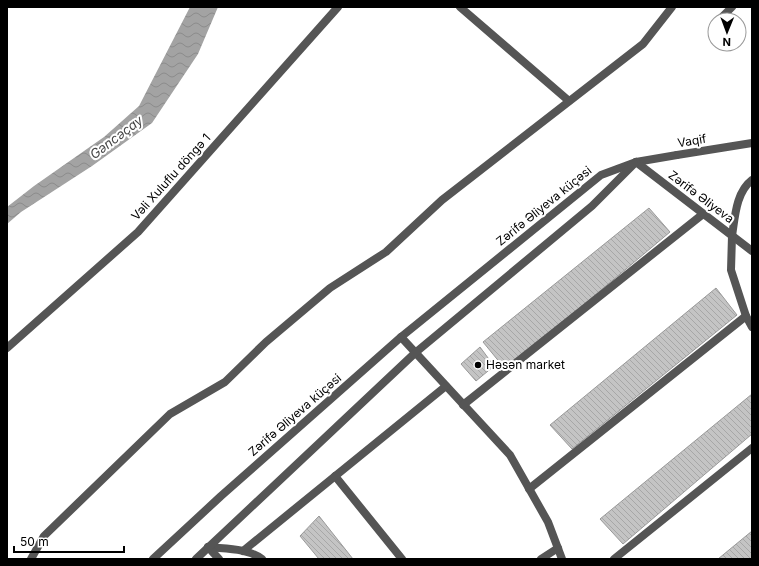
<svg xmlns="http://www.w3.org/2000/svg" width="759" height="566" font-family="Inter,sans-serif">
<defs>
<pattern id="water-waves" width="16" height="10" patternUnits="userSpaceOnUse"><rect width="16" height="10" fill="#a3a3a3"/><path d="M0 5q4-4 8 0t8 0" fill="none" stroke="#8b8b8b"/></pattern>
<pattern id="building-back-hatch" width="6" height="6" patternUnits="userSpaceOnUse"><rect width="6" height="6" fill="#c4c4c4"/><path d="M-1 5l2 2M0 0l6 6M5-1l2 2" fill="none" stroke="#a7a7a7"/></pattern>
</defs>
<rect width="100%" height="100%" fill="#fff"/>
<!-- water -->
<path fill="url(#water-waves)" d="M 190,7 L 218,7 L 198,54 L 152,123 L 92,166 L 21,212 L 7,224 L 7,207 L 34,186 L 104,137 L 139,106 Z"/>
<!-- building -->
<g fill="url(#building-back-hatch)" stroke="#999">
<path d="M 649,208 L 670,232 L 506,370 L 483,342 Z"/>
<path d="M 716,288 L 737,315 L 572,449 L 550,425 Z"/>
<path d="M 480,347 L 494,366 L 476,381 L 461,364 Z"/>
<path d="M 752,394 L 752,434 L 623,544 L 600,519 Z"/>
<path d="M 319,516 L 353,559 L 319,559 L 300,536 Z"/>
<path d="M 752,531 L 752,559 L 718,559 Z"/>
</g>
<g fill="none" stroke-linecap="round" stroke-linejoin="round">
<!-- minor -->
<g stroke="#555" stroke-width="8">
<path d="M 460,7 L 569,101"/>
<path d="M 719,20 L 732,7"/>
<path d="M 636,162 L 677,155"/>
<path d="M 732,236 L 731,270 L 746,316 L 752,327"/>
<path d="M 401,337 L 510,455 L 548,522 L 562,559"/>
<path d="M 7,348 L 138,232 L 338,7"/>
<path d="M 463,405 L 703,214"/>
<path d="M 335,476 L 402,559"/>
<path d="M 529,489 L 746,316"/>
<path d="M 208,547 C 226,549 247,548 262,559"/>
<path d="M 208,547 L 219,559"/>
<path d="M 243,551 L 446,386"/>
<path d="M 31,559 L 44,536 L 170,414 L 225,382 L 266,342 L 330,288 L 386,252 L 442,200 L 643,44 L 672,7"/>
<path d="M 541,559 L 558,548"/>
<path d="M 614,559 L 752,448"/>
</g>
<!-- tertiary -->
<g stroke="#555" stroke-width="8">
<path d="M 677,155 L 752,143"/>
<path d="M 636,162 L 752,251"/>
<path d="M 732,236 C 735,217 736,192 752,180"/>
<path d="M 153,559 L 221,496 L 401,337 L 601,175 L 636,162"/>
<path d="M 196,559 L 415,353 L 592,206 L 634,164"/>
</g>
</g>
<!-- markers -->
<circle fill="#000" stroke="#fff" stroke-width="1.5" cx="478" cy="365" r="4"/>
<g text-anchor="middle" stroke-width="4" stroke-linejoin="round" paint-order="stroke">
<!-- street labels -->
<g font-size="12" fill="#000" stroke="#fff">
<text transform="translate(692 141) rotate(-9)" y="4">Vaqif</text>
<text transform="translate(171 177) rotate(-48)" y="4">Vəli Xuluflu döngə 1</text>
<text transform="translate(701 197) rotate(37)" y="4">Zərifə Əliyeva</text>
<text transform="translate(544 206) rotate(-39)" y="4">Zərifə Əliyeva küçəsi</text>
<text transform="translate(295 415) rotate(-41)" y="4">Zərifə Əliyeva küçəsi</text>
</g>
<!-- poi labels -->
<g font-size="12" fill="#000" stroke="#fff" text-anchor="start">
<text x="486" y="369">Həsən market</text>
</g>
<!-- water labels -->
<g font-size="13" font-style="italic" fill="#444" stroke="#fff">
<text transform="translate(116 137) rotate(-37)" y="5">Gəncəçay</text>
</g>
</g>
<!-- border -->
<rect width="759" height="566" fill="none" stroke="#000000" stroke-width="16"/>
<!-- north arrow -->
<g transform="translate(727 32) rotate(181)"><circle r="19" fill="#ffffff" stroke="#999999"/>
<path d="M0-3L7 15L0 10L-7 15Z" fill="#000000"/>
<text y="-6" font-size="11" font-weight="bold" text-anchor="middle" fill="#000000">N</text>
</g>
<!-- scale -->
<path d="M14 546v6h110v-6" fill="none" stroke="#000000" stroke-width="2"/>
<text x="20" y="546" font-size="12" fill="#000000" stroke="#ffffff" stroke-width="3" paint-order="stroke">50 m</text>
</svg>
